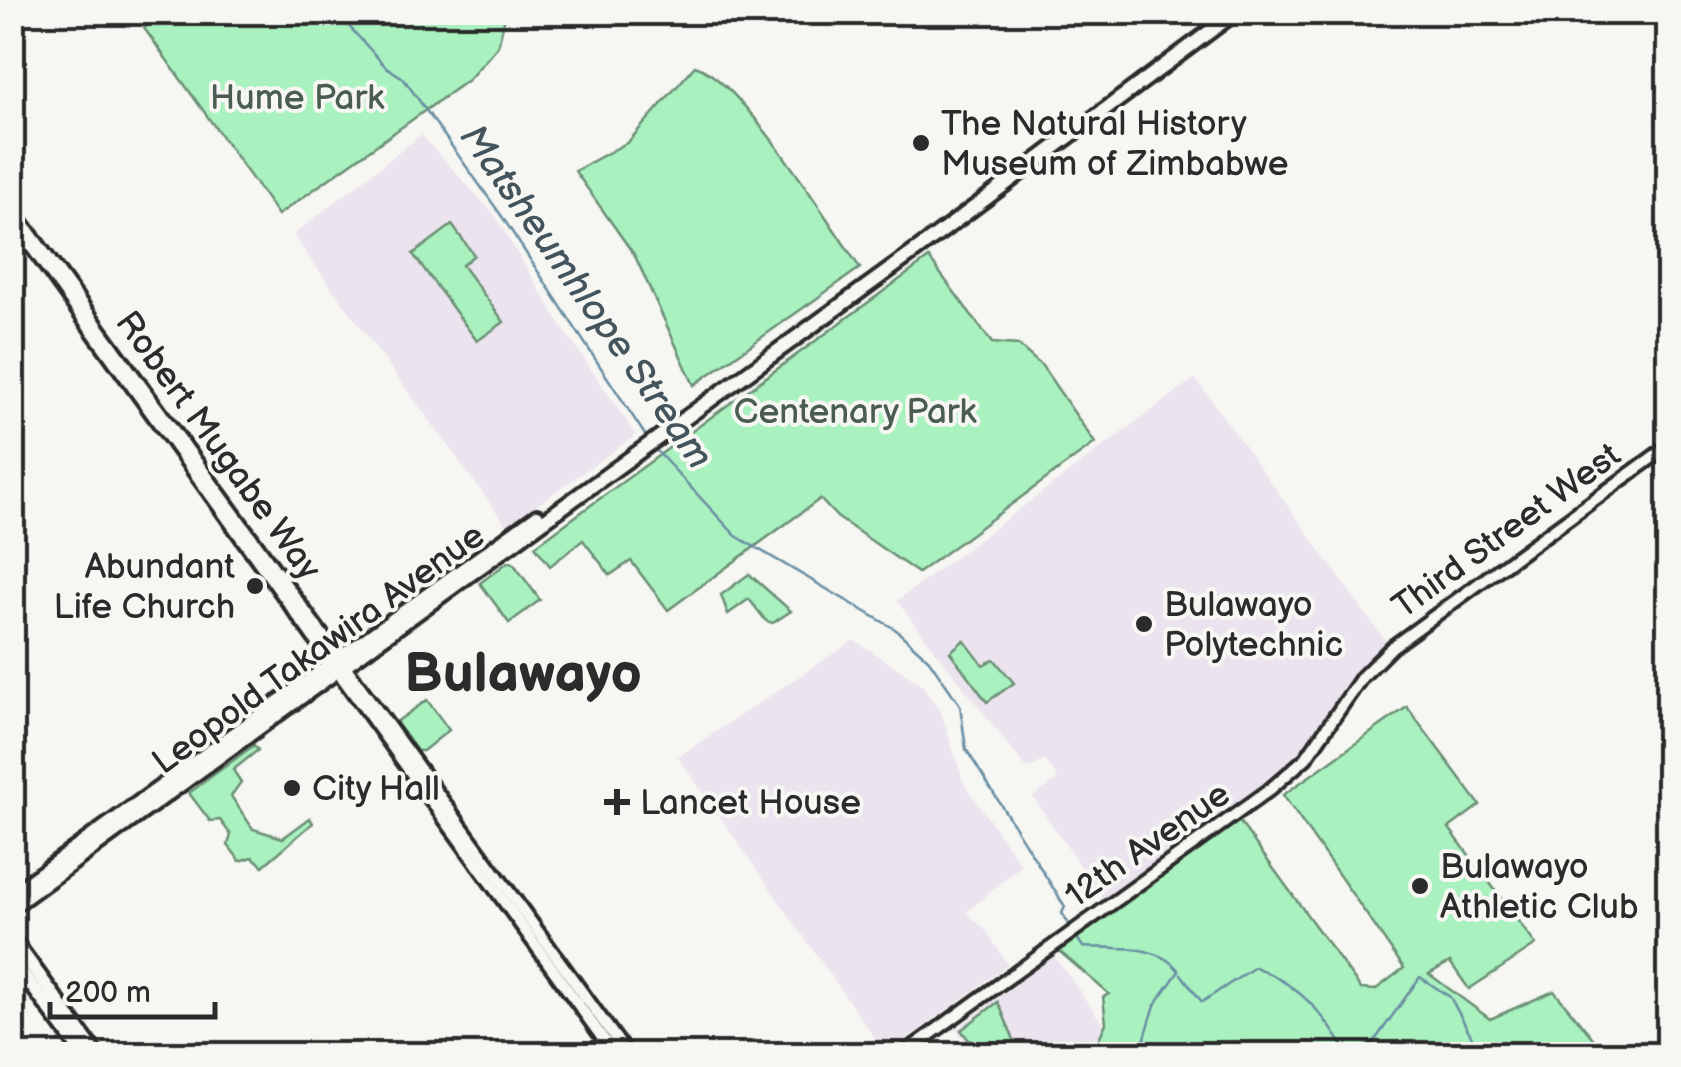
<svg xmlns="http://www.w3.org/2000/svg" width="1681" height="1067" font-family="'Balsamiq Sans',sans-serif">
<rect width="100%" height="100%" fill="#f6f6f2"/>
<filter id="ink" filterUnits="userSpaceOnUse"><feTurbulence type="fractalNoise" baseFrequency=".01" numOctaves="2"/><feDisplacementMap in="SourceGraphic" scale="20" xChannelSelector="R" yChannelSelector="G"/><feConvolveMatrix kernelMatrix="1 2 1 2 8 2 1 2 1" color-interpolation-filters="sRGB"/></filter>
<g filter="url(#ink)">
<!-- built -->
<g fill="#ebe3ee">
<path d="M 421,135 L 493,213 L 562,327 L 636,435 L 507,526 L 293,235 Z"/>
<path d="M 1195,378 L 1389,646 L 1306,755 L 1105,902 L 1033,797 L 1058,779 L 1045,760 L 1027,769 L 897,601 Z"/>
<path d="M 854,640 L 921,684 L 941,712 L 964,784 L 1021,865 L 967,912 L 987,932 L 1008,965 L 886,1054 L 678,757 Z"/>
<path d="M 1054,956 L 1106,1028 L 1090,1053 L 975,1054 L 956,1029 Z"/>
</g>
<!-- green -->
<g fill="#a9f2bf" stroke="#6a8e75" stroke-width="2.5">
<path d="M 165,12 L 506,12 L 506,13 L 498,46 L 468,80 L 278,215 L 144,28 Z"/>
<path d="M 695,66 C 742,80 828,222 860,268 L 694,385 L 635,256 L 575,171 L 628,142 Z"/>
<path d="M 452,225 L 474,255 L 462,265 L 504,322 L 477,341 L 413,254 Z"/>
<path d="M 929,258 L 992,343 L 1018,345 L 1042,366 L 1095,443 L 918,573 L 837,517 L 820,499 L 668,610 L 631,561 L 610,575 L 583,540 L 550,566 L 535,546 Z"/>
<path d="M 508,562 L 513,563 L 540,600 L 509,623 L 480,583 Z"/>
<path d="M 749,574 L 791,611 L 773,623 L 766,621 L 749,599 L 728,614 L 721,595 Z"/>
<path d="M 964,640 L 983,665 L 994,659 L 1014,683 L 987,702 L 950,652 Z"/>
<path d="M 427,700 L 449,730 L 423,751 L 417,751 L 396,722 Z"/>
<path d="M 1407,707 L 1480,805 L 1449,828 L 1536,945 L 1469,989 L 1450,962 L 1429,974 L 1490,1019 L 1554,991 L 1606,1054 L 1202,1054 L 1196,1051 L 1195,1054 L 1092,1054 L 1106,1023 L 1103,997 L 1109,994 L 1059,951 L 1239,821 L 1361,989 L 1375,990 L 1404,968 L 1283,795 Z"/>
<path d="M 254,745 L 258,750 L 233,770 L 241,782 L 231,796 L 253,829 L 283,838 L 310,818 L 313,823 L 263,866 L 253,857 L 240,861 L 228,845 L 231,835 L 220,820 L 210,821 L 189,793 Z"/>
<path d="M 998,1002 L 1020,1054 L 980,1054 L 961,1030 Z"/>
</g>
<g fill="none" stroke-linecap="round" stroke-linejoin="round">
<!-- stream -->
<g stroke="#688da2" stroke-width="2.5">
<path d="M 336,12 L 385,66 L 403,78 L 501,215 L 647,438"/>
<path d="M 655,449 L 736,536 L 895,629 L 929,660 L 960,705 L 966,749 L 1065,907 L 1062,913 L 1070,926"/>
<path d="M 1074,933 L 1083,947 C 1115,949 1158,943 1179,971 L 1155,1005 L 1140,1054"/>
<path d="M 1181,974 L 1202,1002 L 1255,967 C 1300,986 1322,1011 1347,1053 L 1373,1043 L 1420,977 L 1450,997 L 1478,1048 L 1492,1054"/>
</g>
<defs>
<g id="major">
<path d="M 12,208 L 627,1054"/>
<path d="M 12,220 L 614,1054"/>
<path d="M 903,1054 L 1268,791 L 1306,758 L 1362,677 L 1392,647 L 1668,446"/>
</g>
<g id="highway">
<path d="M 12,894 L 537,516"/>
<path d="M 12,907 L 921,247 L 1236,12"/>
<path d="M 12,938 L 96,1054"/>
<path d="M 12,959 L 83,1054"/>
</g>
</defs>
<!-- major casing -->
<use href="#major" stroke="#2b2b2b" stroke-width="18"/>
<!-- highway casing -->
<use href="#highway" stroke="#2b2b2b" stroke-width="20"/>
<!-- major -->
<use href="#major" stroke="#f6f6f2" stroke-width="10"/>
<!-- highway -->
<use href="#highway" stroke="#f6f6f2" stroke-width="12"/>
</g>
</g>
<!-- markers -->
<g fill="#2b2b2b" stroke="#f6f6f2" stroke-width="4">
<circle cx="921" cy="143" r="10"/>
<circle cx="255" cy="586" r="10"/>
<circle cx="1144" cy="624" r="10"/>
<circle cx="292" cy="788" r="10"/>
<path d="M612 787h10v10h10v10h-10v10h-10v-10h-10v-10h10z"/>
<circle cx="1420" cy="886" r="10"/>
</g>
<g text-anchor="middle" stroke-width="8" stroke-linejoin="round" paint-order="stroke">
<!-- park labels -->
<g font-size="35" fill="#4a5d50" stroke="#f6f6f2">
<text x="297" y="109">Hume Park</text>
<text x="855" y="423">Centenary Park</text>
</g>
<!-- poi labels -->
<g font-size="35" fill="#2b2b2b" stroke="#f6f6f2" text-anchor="start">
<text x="941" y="135">The Natural History<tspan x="941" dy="40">Museum of Zimbabwe</tspan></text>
<text x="235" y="578" text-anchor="end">Abundant<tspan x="235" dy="40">Life Church</tspan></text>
<text x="1164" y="616">Bulawayo<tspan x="1164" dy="40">Polytechnic</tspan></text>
<text x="312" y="800">City Hall</text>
<text x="640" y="814">Lancet House</text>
<text x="1440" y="878">Bulawayo<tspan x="1440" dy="40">Athletic Club</tspan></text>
</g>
<!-- street labels -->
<g font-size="35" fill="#2b2b2b" stroke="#f6f6f2">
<text transform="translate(219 445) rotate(54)" y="12">Robert Mugabe Way</text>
<text transform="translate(1506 530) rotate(-36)" y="12">Third Street West</text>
<text transform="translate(318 648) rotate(-36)" y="12">Leopold Takawira Avenue</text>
<text transform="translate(1147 844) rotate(-35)" y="12">12th Avenue</text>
</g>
<!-- water labels -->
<g font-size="38" font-style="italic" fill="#44545c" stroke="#f6f6f2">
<text transform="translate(587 296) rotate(55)" y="13">Matsheumhlope Stream</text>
</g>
<!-- town labels -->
<g font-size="55" font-weight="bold" fill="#2b2b2b" stroke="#f6f6f2">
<text x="523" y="691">Bulawayo</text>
</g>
</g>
<!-- margin -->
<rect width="1681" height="1067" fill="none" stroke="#f6f6f2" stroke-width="50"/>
<rect x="25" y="25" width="1631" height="1017" fill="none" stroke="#2b2b2b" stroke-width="4" filter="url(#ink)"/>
<!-- scale -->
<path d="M50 1002v15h165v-15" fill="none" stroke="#2b2b2b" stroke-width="5"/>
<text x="65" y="1002" font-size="30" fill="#2b2b2b" stroke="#f6f6f2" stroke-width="8" paint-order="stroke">200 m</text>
</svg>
